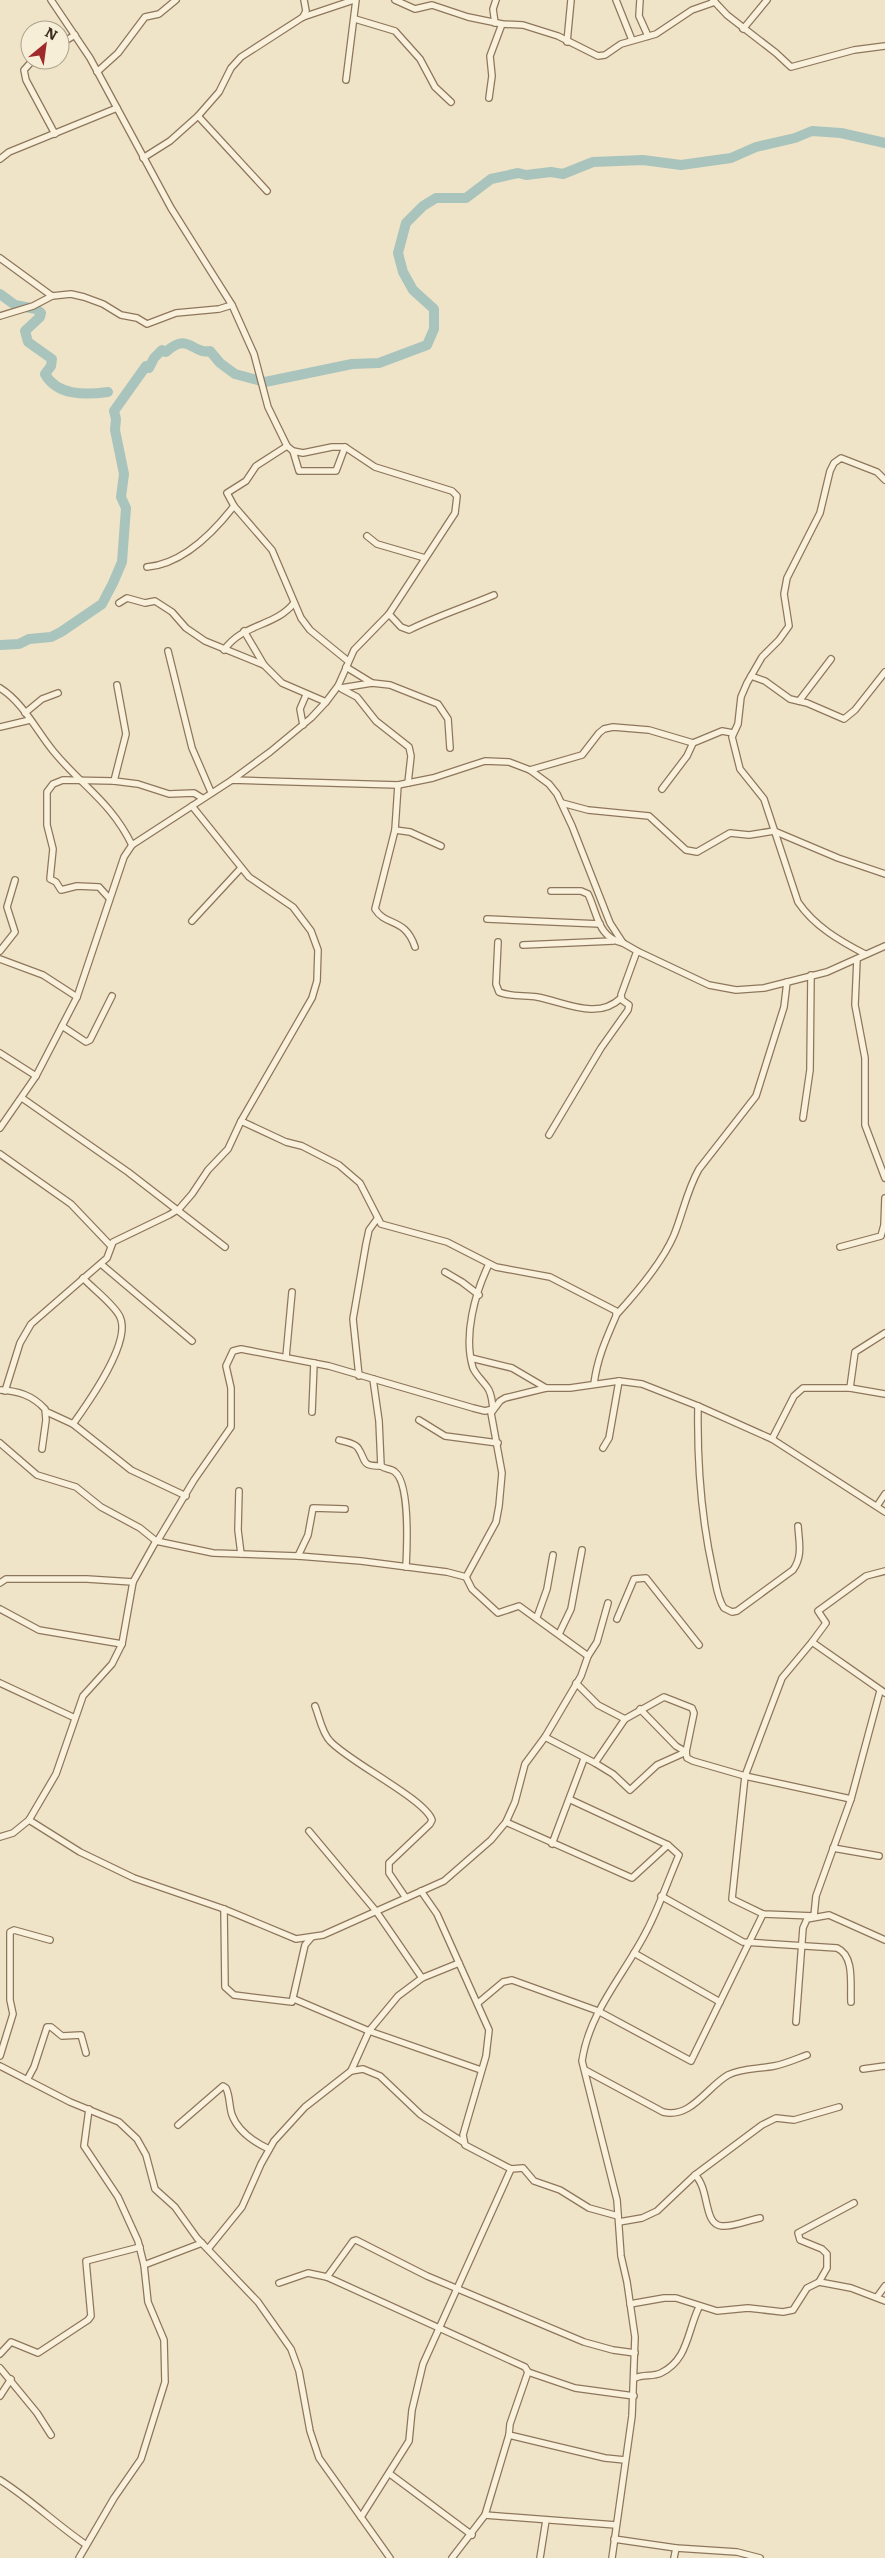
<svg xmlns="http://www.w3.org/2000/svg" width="885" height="2558" font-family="Literata,serif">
<rect width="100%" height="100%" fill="#f0e4c8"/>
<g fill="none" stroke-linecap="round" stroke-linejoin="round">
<!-- river -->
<g stroke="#a9c4bc" stroke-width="10">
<path d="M 0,294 L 15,305 L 36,309 L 41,313 L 40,317 L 25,331 L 28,342 L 52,359 L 51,366 L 45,374 C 57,396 86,395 108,392"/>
<path d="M 0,645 L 19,644 L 29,639 L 51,637 L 61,632 L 102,604 L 113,583 L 122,562 L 126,508 L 121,497 L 124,474 L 115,430 L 116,419 L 114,411 L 146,366 L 149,368 L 154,358 L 162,350 L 166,352 C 188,331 193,355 210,351 L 220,363 L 235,374 L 265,382 L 352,364 L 379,363 L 427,345 L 434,329 L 434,309 L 413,290 L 403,272 L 398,253 L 406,223 L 423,206 L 436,198 L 466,198 L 491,179 L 518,173 L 526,175 L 551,172 L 563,174 L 593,162 L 643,160 L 681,165 L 731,158 L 756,147 L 795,138 L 812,131 L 841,133 L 885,143"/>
</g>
<defs>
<g id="minor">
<path d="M 51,0 L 90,58 L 171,208 L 232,305 L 254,354 L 268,407 L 287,446 L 293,451 L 303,453 L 332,447 L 345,447 L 375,467 L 452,491 L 457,496 L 455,513 L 389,614 L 354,650 L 338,686 L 326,702 L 311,718 L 270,752 L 232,780"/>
<path d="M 395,0 L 415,9 L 432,5 L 468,17 L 502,24 L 523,25 L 558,36 L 598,56 L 605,55 L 621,44 L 656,34 L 692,10 L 715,2"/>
<path d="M 616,0 L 632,40"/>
<path d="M 640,0 L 639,16 L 648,36"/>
<path d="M 713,0 L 727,15 L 776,53 L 791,67 L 854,50 L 885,46"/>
<path d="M 303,17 L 306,11 L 304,0"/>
<path d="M 355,19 L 395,31 L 420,59 L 435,87 L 451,102"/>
<path d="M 495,23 L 493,9 L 496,0"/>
<path d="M 743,29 L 767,0"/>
<path d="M 567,42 L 571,0"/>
<path d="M 60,44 L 75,35"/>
<path d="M 33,60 L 24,70 L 26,80 L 55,134"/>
<path d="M 97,72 L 118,53 L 145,17 L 159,14 L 176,0"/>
<path d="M 346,80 L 356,0"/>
<path d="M 489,98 L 492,76 L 490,56 L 502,24"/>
<path d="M 198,116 L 267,191"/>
<path d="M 143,158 L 170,141 L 198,116 L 219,92 L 231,68 L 241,57 L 303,17 L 354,0"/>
<path d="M 0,159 L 9,152 L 117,108"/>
<path d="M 0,258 L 52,296 L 71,294 L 84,297 L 103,304 L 121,315 L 137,318 L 147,324 L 176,313 L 219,309 L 232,305"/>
<path d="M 0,316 L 33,306 L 52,296"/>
<path d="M 287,446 L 256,466 L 246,481 L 227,493 L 234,506 L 272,550 L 301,618 L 310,630 L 348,661"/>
<path d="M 293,451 L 299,471 L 336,471 L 345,447"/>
<path d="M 367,536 L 377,544 L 425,558"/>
<path d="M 147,567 C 183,564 213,533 234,506"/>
<path d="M 119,603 L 127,598 L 145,603 L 155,601 L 172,612 L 186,628 L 205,641 L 264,665 L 282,683 L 326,702"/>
<path d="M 389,614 L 401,627 L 409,630 C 437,616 466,607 494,595"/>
<path d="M 244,631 L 264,665"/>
<path d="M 224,650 C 243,623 275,627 294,603"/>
<path d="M 168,651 L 192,748 L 211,792"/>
<path d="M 346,667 L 372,683"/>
<path d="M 751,676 L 765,681 L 790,699 L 807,703 L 844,719 L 855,710 L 885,672"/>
<path d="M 0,688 C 24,703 37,732 54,752 C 83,787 111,802 132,845"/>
<path d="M 341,688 L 372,683 L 390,685 L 438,704 L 448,719 L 450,748"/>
<path d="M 342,689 L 357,697 L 376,721 L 409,747 L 411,756 L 408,783"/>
<path d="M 799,701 L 831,659"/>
<path d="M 25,713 L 42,699 L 58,693"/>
<path d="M 303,725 L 300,709 L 306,695"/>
<path d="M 0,727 L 30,720"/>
<path d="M 530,770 L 582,755 L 599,733 L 604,729 L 613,727 L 649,730 L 693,743 L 722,731 L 733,733"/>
<path d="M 114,781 L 126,734 L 117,685"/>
<path d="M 398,785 L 395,830 L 375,909 C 386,927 405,917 415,947"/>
<path d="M 662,789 L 687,756 L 693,743"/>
<path d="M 562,803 L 588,810 L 649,816 L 686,850 L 697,852 L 730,833 L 749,835 L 774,831 L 838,858 L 885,874"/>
<path d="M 395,830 L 410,832 L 441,846"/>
<path d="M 551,891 L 581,891 L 588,894 C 598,915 598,938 623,943"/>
<path d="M 109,898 L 99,887 L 77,886 L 61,890 L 56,882 L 50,879 L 53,849 L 47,825 L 47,792 L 53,784 L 63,780 L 114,781 L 138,784 L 169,794 L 194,793 L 202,798"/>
<path d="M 487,919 L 600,924"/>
<path d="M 192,921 L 241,868"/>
<path d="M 498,942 L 496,984 L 499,992 C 510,997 525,995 537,997 C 565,1002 597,1021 621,998"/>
<path d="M 523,945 L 613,941"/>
<path d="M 0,951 L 15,932 L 7,907 L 15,880"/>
<path d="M 865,954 C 840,941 814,926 798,902 L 764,799 L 740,769 L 732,737 L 738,724 L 741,697 L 747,683 L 762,657 L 779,640 L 789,626 L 784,594 L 787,578 L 820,513 L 830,471 L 834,463 L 841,458 L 877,472 L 885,480"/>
<path d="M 0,959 L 43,975 L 77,997"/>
<path d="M 857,959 L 855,1005 L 865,1058 L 865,1125 L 885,1178"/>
<path d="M 62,1026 L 86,1042 L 90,1040 L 112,996"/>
<path d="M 0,1053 L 36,1076"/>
<path d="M 22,1098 L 128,1172 L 225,1247"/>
<path d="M 803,1118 L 810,1070 L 811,975"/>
<path d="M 241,1121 L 286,1142 L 302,1146 L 339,1165 L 360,1183 L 381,1224 L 447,1242 L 496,1267 L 550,1277 L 616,1311 L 616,1316 C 606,1339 597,1359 594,1384"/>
<path d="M 0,1128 L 36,1076 L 77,997 L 124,857 L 132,845 L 232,780 L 398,785 L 433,778 L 485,761 L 509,762 L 530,770 L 549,784 L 557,794 L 572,826 L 610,923 L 623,943 L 637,951 L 709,985 L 736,990 L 764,988 L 827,972 L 885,946"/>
<path d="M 549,1135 L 601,1048 L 628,1010 L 629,1005 L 622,1000 L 621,995 L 637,951"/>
<path d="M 0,1154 L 71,1204 L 110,1245"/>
<path d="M 840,1247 L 881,1236 L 884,1225 L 885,1198"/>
<path d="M 101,1264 L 192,1341"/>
<path d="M 445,1272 L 462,1282 L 479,1295"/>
<path d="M 617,1314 C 638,1291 662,1263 674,1235 C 683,1213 687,1190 699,1169 L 756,1096 L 784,1007 L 787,982"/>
<path d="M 286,1357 L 292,1292"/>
<path d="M 471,1358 L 512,1368 L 546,1388"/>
<path d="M 359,1376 L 353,1319 L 366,1244 L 369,1230 L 377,1219"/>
<path d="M 373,1379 L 379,1421 L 381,1466 C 386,1470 391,1468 395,1472 C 410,1484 407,1548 406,1567"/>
<path d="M 850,1388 L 855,1352 L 885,1333"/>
<path d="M 0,1390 C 18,1391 32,1395 45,1409 L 46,1420 L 42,1449"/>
<path d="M 5,1391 L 20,1343 L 31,1324 L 107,1258 L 113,1242 L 169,1215 L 179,1209 L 192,1194 L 208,1170 L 228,1149 L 241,1121 L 312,998 L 317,981 L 318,950 L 311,931 L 293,907 L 249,877 L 192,806"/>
<path d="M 698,1406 C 697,1462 701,1517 713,1571 C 716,1583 717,1598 724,1608 L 732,1612 L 737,1611 L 793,1570 C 803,1556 799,1542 798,1526"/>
<path d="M 47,1412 L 73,1424 L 131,1470 L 186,1496"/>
<path d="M 312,1412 L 314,1363"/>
<path d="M 419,1420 L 445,1436 L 498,1443"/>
<path d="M 73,1424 C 88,1403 132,1342 120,1317 C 115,1305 92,1288 83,1278"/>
<path d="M 772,1439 L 794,1396 L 803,1388 L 850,1388 L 885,1394"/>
<path d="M 339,1440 C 345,1442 355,1443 358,1448 C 367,1461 360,1466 381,1466"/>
<path d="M 0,1443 L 37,1475 L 76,1487 L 101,1507 L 140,1528 L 156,1541"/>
<path d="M 603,1448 L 609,1438 L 619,1381"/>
<path d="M 239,1491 L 238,1530 L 241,1554"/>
<path d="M 877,1506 L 885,1494"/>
<path d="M 158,1540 L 194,1480 L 231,1427 L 231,1388 L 226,1366 L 233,1351 L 241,1349 L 329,1366 L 473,1408 L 485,1411 L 493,1409 C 492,1402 492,1393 487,1387 C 482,1380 476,1375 473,1368 C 463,1336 475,1293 489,1264"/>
<path d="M 298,1556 L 308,1535 L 313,1508 L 345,1509"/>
<path d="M 885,1571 L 866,1576 L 818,1611 L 826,1623 L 812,1642 L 885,1693"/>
<path d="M 466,1577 L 472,1589 L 498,1613 L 519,1606 L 588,1656"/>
<path d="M 0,1583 L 6,1579 L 87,1579 L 133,1582"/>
<path d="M 0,1609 L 39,1630 L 122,1644"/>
<path d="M 537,1617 L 547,1589 L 553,1555"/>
<path d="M 617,1619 L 634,1579 L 646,1578 L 699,1645"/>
<path d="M 559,1634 L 571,1609 L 582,1550"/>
<path d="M 812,1642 L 782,1678 L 745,1776 L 732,1899 L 763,1914 L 814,1916 L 816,1896 L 851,1799 L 880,1691"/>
<path d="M 0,1683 L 75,1718"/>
<path d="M 576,1683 L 598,1705 L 625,1719 L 664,1697 L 692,1708 L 694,1713 L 686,1752 L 687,1758 L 693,1761 L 745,1776 L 851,1799"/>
<path d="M 315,1706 C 319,1716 322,1733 330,1741 C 349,1762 425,1799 432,1820 L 430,1824 L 389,1863 L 389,1873 L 406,1898"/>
<path d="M 640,1709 L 676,1746 L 686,1752"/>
<path d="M 545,1737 L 595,1763 L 613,1774 L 630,1790 L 657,1765 L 686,1752"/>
<path d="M 595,1763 L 625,1719"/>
<path d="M 571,1800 L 668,1845 L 679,1855 C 668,1880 659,1908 646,1932 C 624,1975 589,2012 582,2061 L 617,2200 L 621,2256 L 627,2282 L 635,2337 L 632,2416 L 612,2558"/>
<path d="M 29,1820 L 80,1852 L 134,1878 L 224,1909 L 296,1939 L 323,1935 L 444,1881 L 491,1840 L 506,1822 L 515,1802 L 525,1764 L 545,1737 L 581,1676 L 588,1656 L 597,1642 L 608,1603"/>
<path d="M 506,1822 L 632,1878 L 668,1845"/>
<path d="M 309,1831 L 376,1911 L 422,1978"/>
<path d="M 0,1837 L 13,1833 L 29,1820 L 56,1774 L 83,1696 L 112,1664 L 122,1644 L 133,1582 L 156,1541 L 213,1553 L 298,1556 L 361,1561 L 447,1572 L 466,1577 L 496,1522 L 499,1506 L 502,1473 L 491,1413 L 500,1401 L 505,1398 L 546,1388 L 570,1388 L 619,1381 L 642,1384 L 698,1406 L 772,1439 L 885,1512"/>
<path d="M 552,1844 L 584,1759"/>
<path d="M 833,1848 L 879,1856"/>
<path d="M 421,1891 L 437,1914 L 489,2030 L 486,2056 L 463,2135 L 465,2145 L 511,2169 L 523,2168 L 534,2181 L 560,2190 L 589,2208 L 618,2216"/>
<path d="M 661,1896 L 743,1942 L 837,1948 C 855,1956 850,1985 851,2002"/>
<path d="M 224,1909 L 225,1987 L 234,1995 L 292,2002 L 305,1945 L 311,1938"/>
<path d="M 634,1953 L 720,2002"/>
<path d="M 294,1999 L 369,2031 L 481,2070"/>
<path d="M 478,2003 L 503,1982 L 512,1980 L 598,2011 L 691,2061 L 763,1914"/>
<path d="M 796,2022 L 803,1928 L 807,1919 L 829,1915 L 885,1940"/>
<path d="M 0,2056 L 13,2014 L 10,2000 L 10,1932 L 14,1930 L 50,1940"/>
<path d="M 0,2066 L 70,2102 L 119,2122 L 137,2139 L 146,2155 L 155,2189 L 175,2207 L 197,2238 L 258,2302 L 291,2349 L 299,2371 L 310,2431 L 319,2458 L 390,2558"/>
<path d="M 863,2069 L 885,2066"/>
<path d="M 585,2070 L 663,2112 C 691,2119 707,2087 728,2075 C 741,2068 759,2069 774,2066 C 785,2064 796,2059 807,2055"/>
<path d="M 351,2071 L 363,2069 L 380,2076 L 421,2115 L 463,2142"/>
<path d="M 27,2080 L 34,2067 L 47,2027 L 51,2027 L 62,2036 L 81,2035 L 86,2053"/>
<path d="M 178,2125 L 223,2086 L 226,2088 C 230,2096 229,2106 232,2115 C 238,2131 254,2142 269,2149"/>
<path d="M 695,2175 C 710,2189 703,2225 722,2226 C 733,2227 749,2220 760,2218"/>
<path d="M 619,2222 L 642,2218 L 657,2211 L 695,2175 L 762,2125 L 776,2118 L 794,2120 L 839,2107"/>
<path d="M 208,2249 L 242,2207 L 261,2164 L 274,2141 L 305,2107 L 351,2071 L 369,2031 L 398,1996 L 422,1978 L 459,1963"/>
<path d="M 144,2265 L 202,2243"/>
<path d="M 327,2277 L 353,2241 L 356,2240 L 427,2276 L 584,2342 L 613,2350 L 635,2353"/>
<path d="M 819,2282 L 827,2268 L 827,2254 L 822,2249 L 800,2240 L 798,2233 L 854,2203"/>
<path d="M 279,2283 L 308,2273 L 327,2277 L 525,2367 L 528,2372 L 510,2424 L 509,2435 L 605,2458 L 625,2460"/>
<path d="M 877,2297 L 885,2286"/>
<path d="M 630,2304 L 664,2298 L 676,2298 L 717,2311 L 748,2308 L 783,2312 L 793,2310 L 807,2288 L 819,2282 L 851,2288 L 885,2301"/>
<path d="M 0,2354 L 11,2342 L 38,2353 L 88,2320 L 91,2316 L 86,2261 L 140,2247"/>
<path d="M 0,2368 L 37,2413 L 51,2435"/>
<path d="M 528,2372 L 575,2388 L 634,2396"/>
<path d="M 635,2378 C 643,2374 653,2377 661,2373 C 688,2360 687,2332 699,2307"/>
<path d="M 0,2396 L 11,2379"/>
<path d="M 390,2474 L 472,2535"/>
<path d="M 0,2480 C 30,2499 56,2524 85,2544"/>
<path d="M 485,2515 L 616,2525"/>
<path d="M 361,2517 L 409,2441 L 412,2410 L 423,2364 L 511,2169"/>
<path d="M 614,2539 L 676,2548 L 737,2552 L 760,2558"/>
<path d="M 79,2558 L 114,2498 L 141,2459 L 165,2382 L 164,2340 L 148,2302 L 144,2265 L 138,2241 L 118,2197 L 84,2146 L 89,2109"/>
<path d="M 452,2558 L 485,2515 L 509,2435"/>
<path d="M 540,2558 L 546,2520"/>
<path d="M 674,2558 L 676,2548"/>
</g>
</defs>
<!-- minor casing -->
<use href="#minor" stroke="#8d765c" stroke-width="8"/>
<!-- minor -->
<use href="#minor" stroke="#faf1dc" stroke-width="5.5"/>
</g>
<!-- north arrow -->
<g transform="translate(45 45) rotate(29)"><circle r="24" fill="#f7eed8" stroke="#ada18e"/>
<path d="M0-4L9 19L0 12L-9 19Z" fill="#9e2a2b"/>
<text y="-8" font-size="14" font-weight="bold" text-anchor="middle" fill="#3d2e20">N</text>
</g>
</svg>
